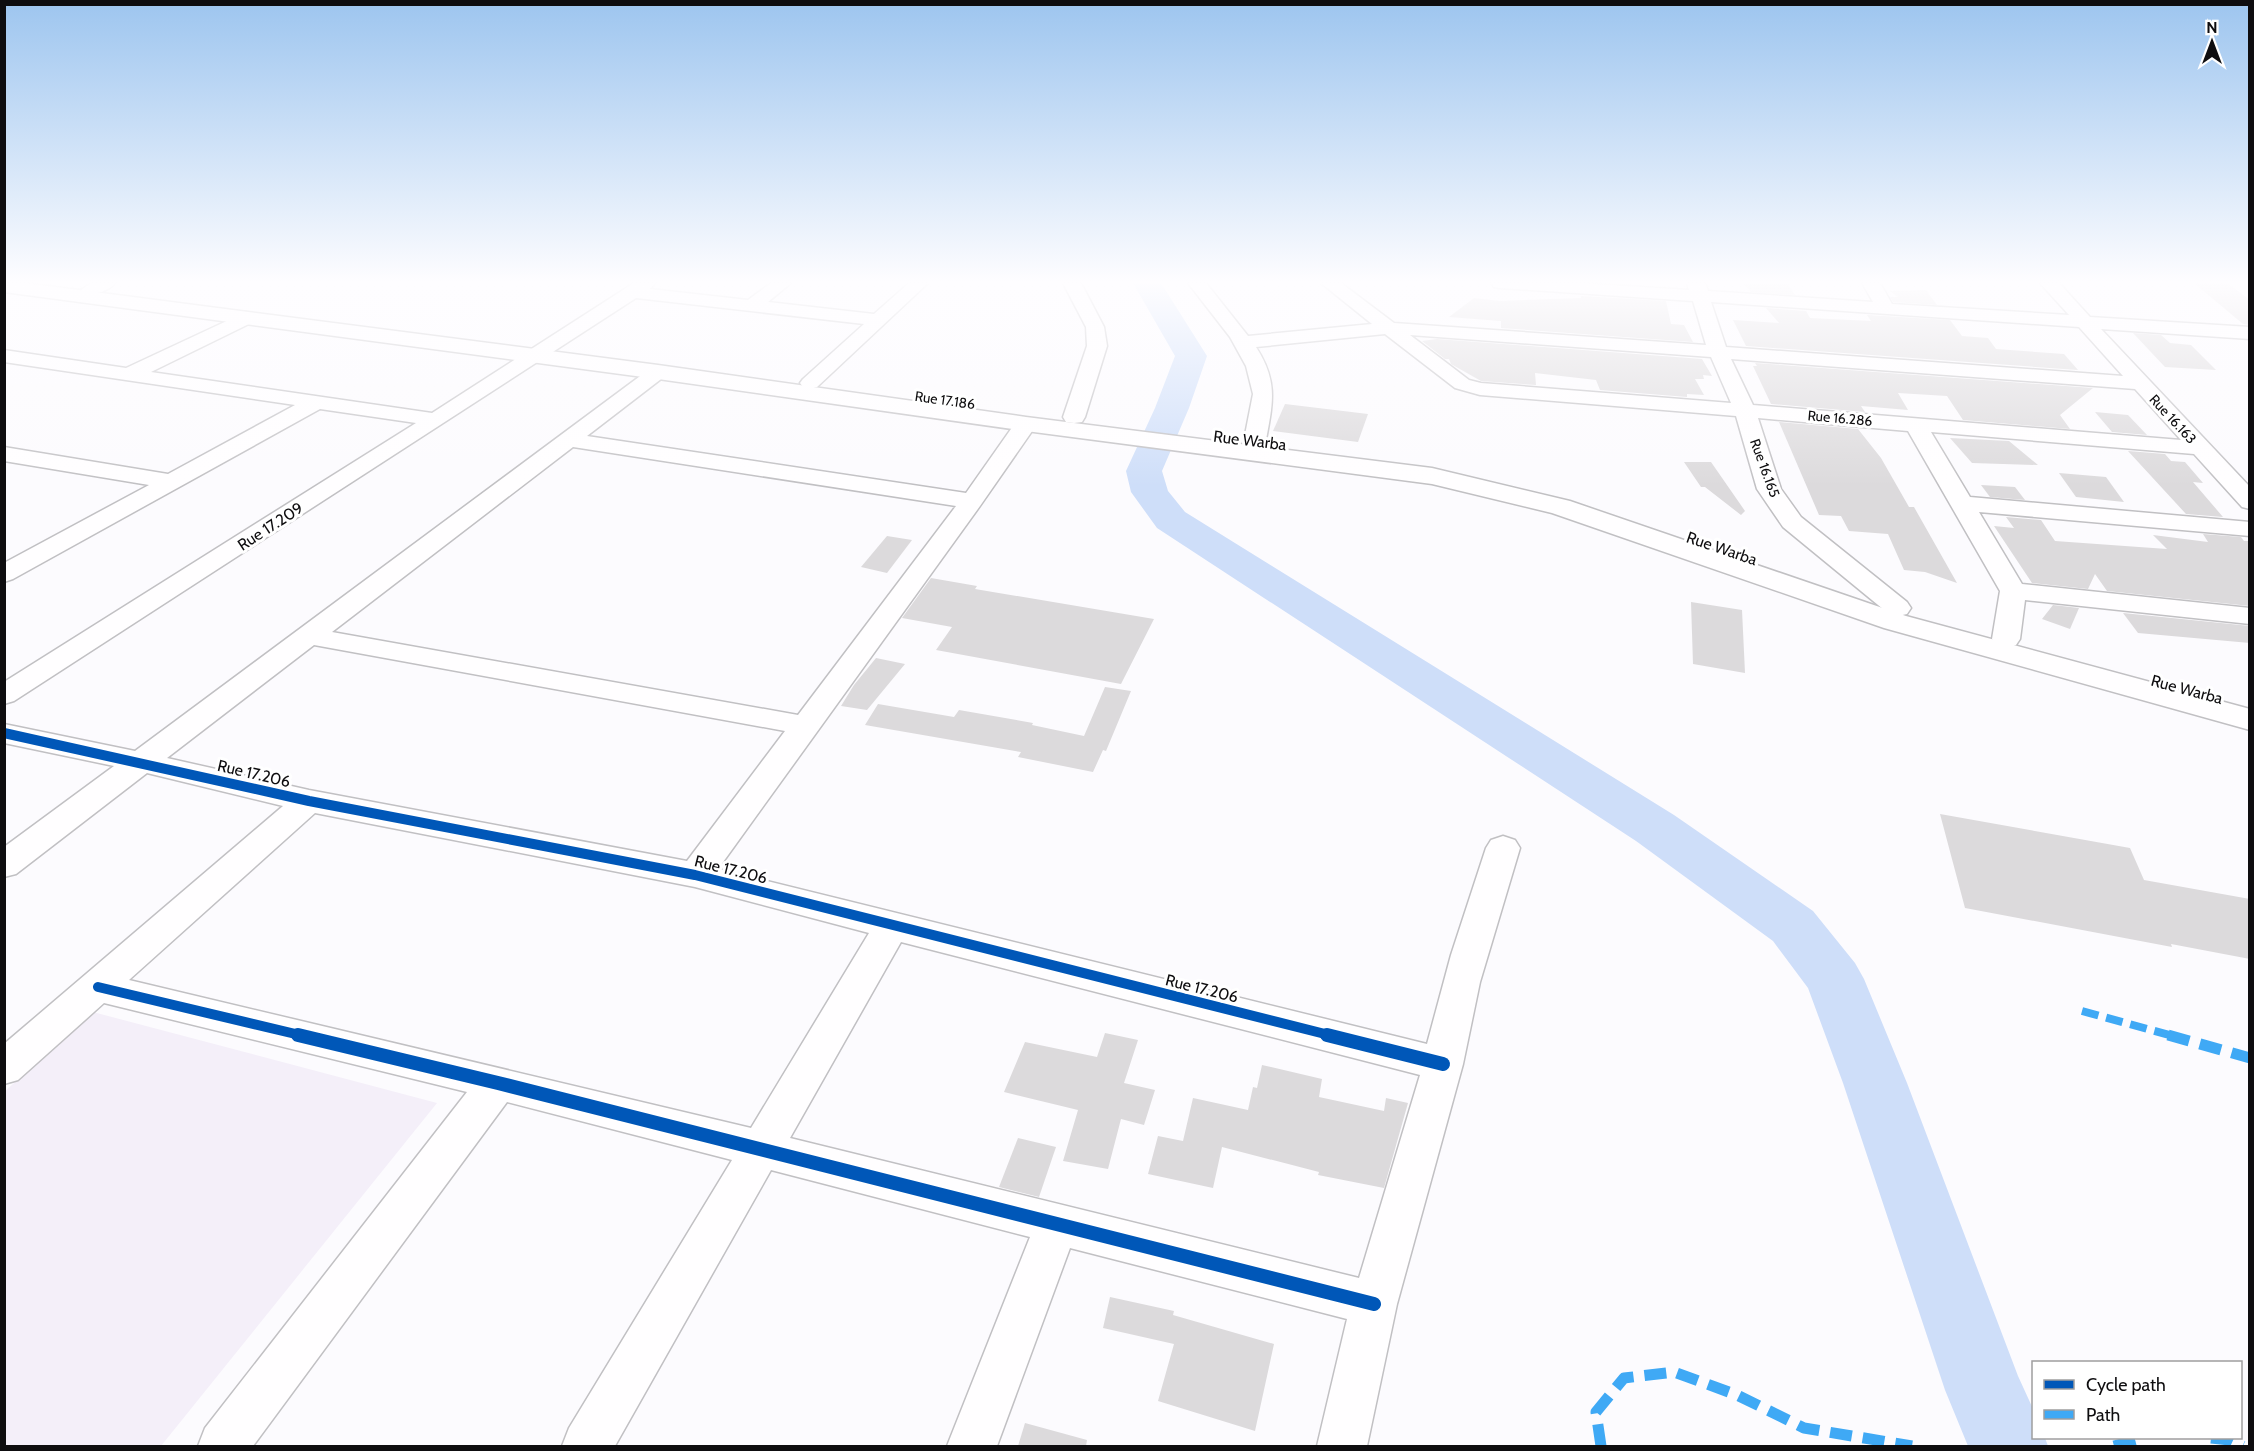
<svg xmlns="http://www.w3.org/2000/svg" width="2254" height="1451" font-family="Cabin,sans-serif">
<rect width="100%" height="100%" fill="#fcfbfe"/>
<!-- built -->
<path fill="#f4eff9" d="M 93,1012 L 437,1103 L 161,1446 L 5,1446 L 4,1092 Z"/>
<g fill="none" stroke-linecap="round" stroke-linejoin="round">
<!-- river -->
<path fill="#cedef9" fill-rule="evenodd" d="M 1133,283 L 1161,283 L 1207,356 L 1189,408 L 1162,471 L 1168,491 L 1185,512 L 1674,815 L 1813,911 L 1855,963 L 1864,979 L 1907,1083 L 2018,1376 L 2034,1411 L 2034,1438 L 2045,1438 L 2048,1446 L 1968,1446 L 1945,1390 L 1843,1083 L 1808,988 L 1773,941 L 1636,841 L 1157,528 L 1131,492 L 1126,471 L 1155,408 L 1175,356 Z"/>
</g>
<!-- building -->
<g fill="#dcdadc">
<path d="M 1743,283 L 1788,284 L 1795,295 L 1751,292 Z"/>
<path d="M 2194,283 L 2227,283 L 2250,300 L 2250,325 L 2243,324 Z"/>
<path d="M 1926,290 L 1937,305 L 1893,302 L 1890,297 L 1898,297 L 1890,291 Z"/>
<path d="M 1581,296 L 1666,301 L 1671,324 L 1684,325 L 1693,342 L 1501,328 L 1501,321 L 1449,317 L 1474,298 L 1500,301 L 1581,298 Z"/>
<path d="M 1766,308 L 1806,311 L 1810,318 L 1871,321 L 1867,315 L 1950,320 L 1962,336 L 1988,338 L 1996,349 L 2064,354 L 2078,370 L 1746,346 L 1733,320 L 1779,323 Z"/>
<path d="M 2133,333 L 2161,335 L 2170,343 L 2191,345 L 2216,370 L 2165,367 Z"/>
<path d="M 1437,339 L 1702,359 L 1712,376 L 1703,375 L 1704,379 L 1695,379 L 1704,395 L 1687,394 L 1687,397 L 1600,390 L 1596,380 L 1535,373 L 1536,385 L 1481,381 L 1451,364 L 1449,359 L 1445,359 L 1422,341 Z"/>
<path d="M 1755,363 L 2093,388 L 2060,415 L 2070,429 L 1963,420 L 1947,396 L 1898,393 L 1908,410 L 1861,406 L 1865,412 L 1771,404 L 1753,366 L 1757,366 Z"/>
<path d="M 1285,404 L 1368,414 L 1358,442 L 1273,431 Z"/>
<path d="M 2095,412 L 2128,415 L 2147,435 L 2112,432 Z"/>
<path d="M 1779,422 L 1858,429 L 1881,458 L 1909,507 L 1914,507 L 1957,583 L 1925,572 L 1904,570 L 1888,534 L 1849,531 L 1841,516 L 1819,515 Z"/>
<path d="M 1950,438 L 2009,441 L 2038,465 L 1972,463 Z"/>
<path d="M 2128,451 L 2165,454 L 2171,461 L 2185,462 L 2203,483 L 2193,482 L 2223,517 L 2186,514 Z"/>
<path d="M 1684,462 L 1711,462 L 1745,511 L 1741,515 L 1705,487 L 1701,487 Z"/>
<path d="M 2059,473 L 2106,477 L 2124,502 L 2076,497 Z"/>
<path d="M 1981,485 L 2015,487 L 2025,500 L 1990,497 Z"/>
<path d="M 2006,517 L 2041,520 L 2055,541 L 2167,549 L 2153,535 L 2208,542 L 2203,534 L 2241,537 L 2244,541 L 2250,541 L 2250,606 L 2107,591 L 2095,574 L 2088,589 L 2032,583 L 1994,526 L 2014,528 Z"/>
<path d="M 887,536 L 912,540 L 887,573 L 861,567 Z"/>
<path d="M 931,578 L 977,586 L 975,589 L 1154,619 L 1121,684 L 936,650 L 952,627 L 902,618 Z"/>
<path d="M 1691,602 L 1742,610 L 1745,673 L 1693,664 Z"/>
<path d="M 2053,605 L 2079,608 L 2070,629 L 2042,619 Z"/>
<path d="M 2123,613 L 2250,626 L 2250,643 L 2138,633 Z"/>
<path d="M 876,658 L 905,664 L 867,710 L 841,706 L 854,685 Z"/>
<path d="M 1105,687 L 1131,691 L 1106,751 L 1103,750 L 1093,772 L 1018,757 L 1021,752 L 865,725 L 878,704 L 954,717 L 959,710 L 1033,723 L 1032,725 L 1084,736 Z"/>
<path d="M 1940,814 L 2130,848 L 2144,880 L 2250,899 L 2250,959 L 2171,944 L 2172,947 L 1965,908 Z"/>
<path d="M 1105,1033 L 1138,1040 L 1124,1083 L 1155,1090 L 1144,1125 L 1121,1119 L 1108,1169 L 1063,1161 L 1078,1110 L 1004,1092 L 1025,1042 L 1097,1057 Z"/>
<path d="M 1262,1065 L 1322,1079 L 1319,1097 L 1384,1111 L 1386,1098 L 1408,1103 L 1384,1188 L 1318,1175 L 1319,1172 L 1222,1147 L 1213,1188 L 1148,1174 L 1158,1136 L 1183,1141 L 1193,1098 L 1248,1110 L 1253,1087 L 1257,1088 Z"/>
<path d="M 1018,1138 L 1056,1147 L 1039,1197 L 999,1187 Z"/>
<path d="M 1110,1297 L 1174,1311 L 1173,1315 L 1274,1344 L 1255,1431 L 1158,1401 L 1174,1344 L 1103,1328 Z"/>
<path d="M 1025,1423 L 1087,1440 L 1086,1446 L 1018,1446 Z"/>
</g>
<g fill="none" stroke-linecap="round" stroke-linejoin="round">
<defs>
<g id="minor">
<path d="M 91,283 L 115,283 C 108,291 94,296 84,294 L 81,290 Z"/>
<path d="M 634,283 L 655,283 L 650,289 L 748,300 L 771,283 L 791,283 L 768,302 L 874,314 L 909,283 L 928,283 L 817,387 L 803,387 L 800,383 L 803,379 L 864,324 L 636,298 L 14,701 L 4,704 L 4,682 L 416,423 L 320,409 L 13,579 L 4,582 L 4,563 L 149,485 L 4,461 L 4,447 L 168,474 L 295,405 L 4,362 L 4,350 L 126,368 L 246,312 L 253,314 L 255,318 L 253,322 L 151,372 L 432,413 Z"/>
<path d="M 1063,283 L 1081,283 L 1104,327 L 1107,346 L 1085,417 L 1082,422 L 1074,423 L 1066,422 L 1063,417 L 1087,346 L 1086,327 Z"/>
<path d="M 1188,283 L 1206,283 L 1248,336 L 1372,324 L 1321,283 L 1341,283 L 1394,323 L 1706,345 L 1693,301 L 1500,288 L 1494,287 L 1491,283 L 1579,283 L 1689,290 L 1687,283 L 1705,283 L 1708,291 L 1873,302 L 1862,283 L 1880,283 L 1892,304 L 2069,315 L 2040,283 L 2059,283 L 2090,317 L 2250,327 L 2250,339 L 2101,329 L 2250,487 L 2250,509 L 2242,507 L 2194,454 L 1931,432 L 1970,497 L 2250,522 L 2250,536 L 1979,512 L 2022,584 L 2250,608 L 2250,624 L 2025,600 L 2020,639 L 2016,645 L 2006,647 L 1996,645 L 1992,639 L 2000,591 L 1908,431 L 1758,418 L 1781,489 L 1801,517 L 1907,602 L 1911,608 L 1907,614 L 1898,616 L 1889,614 L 1783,527 L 1757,489 L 1736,416 L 1480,395 L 1455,388 L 1385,334 L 1256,347 C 1278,381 1273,402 1266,440 L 1263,445 L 1255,447 L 1247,445 L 1244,440 L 1253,394 L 1246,366 L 1230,337 ZM 1711,302 L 2079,327 L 2123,376 L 1726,347 ZM 1410,335 L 1711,357 L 1731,403 L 1481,383 L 1469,380 ZM 1731,359 L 2135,389 L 2181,440 L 1753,405 Z"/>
<path d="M 658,366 L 665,368 L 668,372 L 665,376 L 587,436 L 966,493 L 1018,419 L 1026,418 L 1034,419 L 1037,424 L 980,506 L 718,869 L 1427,1044 L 1451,955 L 1486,848 L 1491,840 L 1503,836 L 1515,840 L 1520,848 L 1480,982 L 1463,1064 L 1397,1304 L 1367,1446 L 1317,1446 L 1347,1319 L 1070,1248 L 997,1446 L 947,1446 L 1030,1237 L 771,1170 L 615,1446 L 562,1446 L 569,1428 L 732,1160 L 507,1102 L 253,1446 L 198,1446 L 205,1428 L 467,1092 L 104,1003 L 18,1080 L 4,1084 L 4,1044 L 283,806 L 147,773 L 16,874 L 4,877 L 4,847 L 114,766 L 4,743 L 4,724 L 135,751 L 651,368 ZM 573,447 L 956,506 L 798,715 L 332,632 ZM 314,645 L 785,731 L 687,861 L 309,790 L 167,758 ZM 315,813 L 695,887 L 869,933 L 751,1128 L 129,980 ZM 901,942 L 1420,1075 L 1359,1278 L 790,1138 Z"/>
</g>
<path id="secondary" d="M 4,283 L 25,283 L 658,365 L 1026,417 L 1432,468 L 1570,501 L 1906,616 L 2250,709 L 2250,730 L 1884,628 L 1552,513 L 1432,484 L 1026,431 L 658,379 L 4,292 Z"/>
</defs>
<!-- minor casing -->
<use href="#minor" stroke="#c1c0c3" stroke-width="3"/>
<!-- secondary casing -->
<use href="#secondary" stroke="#c1c0c3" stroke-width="3"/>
<!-- minor -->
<use href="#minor" fill="#fffeff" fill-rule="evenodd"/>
<!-- secondary -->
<use href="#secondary" fill="#fffeff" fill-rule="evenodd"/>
<!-- quiet-far1 -->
<path stroke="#3fa9f5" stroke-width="8" stroke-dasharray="17 8" stroke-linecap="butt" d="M 2082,1011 L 2173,1036"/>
<!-- quiet -->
<g stroke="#3fa9f5" stroke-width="11" stroke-dasharray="22 11" stroke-linecap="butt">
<path d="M 2168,1035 L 2250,1058"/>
<path d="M 2211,1438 L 2230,1440 L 2243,1446"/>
<path d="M 1601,1446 L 1596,1412 L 1624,1378 L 1674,1372 L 1737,1395 L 1804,1428 L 1912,1446"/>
<path d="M 2114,1446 L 2144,1438"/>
</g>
<defs>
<g id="cycleway-far1">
<path d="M 4,733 L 309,801 L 695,875 L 1333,1036"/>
<path d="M 98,987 L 304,1036"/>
</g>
<g id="cycleway">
<path d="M 298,1035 L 498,1083 L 1374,1304"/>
<path d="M 1327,1035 L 1443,1064"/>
</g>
</defs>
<!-- cycleway-far1 casing -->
<use href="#cycleway-far1" stroke="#fff" stroke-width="14"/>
<!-- cycleway casing -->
<use href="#cycleway" stroke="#fff" stroke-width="17"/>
<!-- cycleway-far1 -->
<use href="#cycleway-far1" stroke="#0057b8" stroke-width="10"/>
<!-- cycleway -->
<use href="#cycleway" stroke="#0057b8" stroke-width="14"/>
</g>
<!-- sky -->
<linearGradient id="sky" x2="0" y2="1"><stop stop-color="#9dc5ef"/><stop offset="0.58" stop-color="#fefdff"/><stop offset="1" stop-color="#fefdff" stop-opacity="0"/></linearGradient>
<rect width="2254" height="486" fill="url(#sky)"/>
<g text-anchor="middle" stroke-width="6" stroke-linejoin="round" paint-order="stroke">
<!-- far-street labels -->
<g font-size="14" fill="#0e0d0f" stroke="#fff">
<text transform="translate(945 400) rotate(8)" y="5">Rue 17.186</text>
<text transform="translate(1840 418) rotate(5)" y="5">Rue 16.286</text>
<text transform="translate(2173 419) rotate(47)" y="5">Rue 16.163</text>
<text transform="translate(1765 468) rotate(70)" y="5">Rue 16.165</text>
</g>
<!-- street labels -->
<g font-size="16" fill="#0e0d0f" stroke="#fff">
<text transform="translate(1250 440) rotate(7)" y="6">Rue Warba</text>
<text transform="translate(270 526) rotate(-33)" y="6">Rue 17.209</text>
<text transform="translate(1722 548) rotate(19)" y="6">Rue Warba</text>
<text transform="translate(2187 689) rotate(15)" y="6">Rue Warba</text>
<text transform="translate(254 773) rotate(13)" y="6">Rue 17.206</text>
<text transform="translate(731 869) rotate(14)" y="6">Rue 17.206</text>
<text transform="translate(1202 988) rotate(14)" y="6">Rue 17.206</text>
</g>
</g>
<!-- border -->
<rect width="2254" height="1451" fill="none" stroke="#0e0d0f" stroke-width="12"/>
<!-- legend -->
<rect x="2032" y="1361" width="210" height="78" fill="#ffffff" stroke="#9f9e9f" stroke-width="1.5"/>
<rect x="2044" y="1380" width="30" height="9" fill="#0057b8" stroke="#9f9e9f" stroke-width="1.5"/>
<text x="2086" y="1391" font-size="18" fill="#0e0d0f">Cycle path</text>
<rect x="2044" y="1410" width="30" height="9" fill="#3fa9f5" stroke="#9f9e9f" stroke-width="1.5"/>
<text x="2086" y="1421" font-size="18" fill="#0e0d0f">Path</text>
<!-- north arrow -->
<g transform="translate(2212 42)" stroke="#ffffff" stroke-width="4.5" paint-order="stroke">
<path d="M0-4.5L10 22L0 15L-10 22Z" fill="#0e0d0f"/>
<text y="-9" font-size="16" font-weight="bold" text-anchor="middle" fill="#0e0d0f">N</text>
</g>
</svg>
